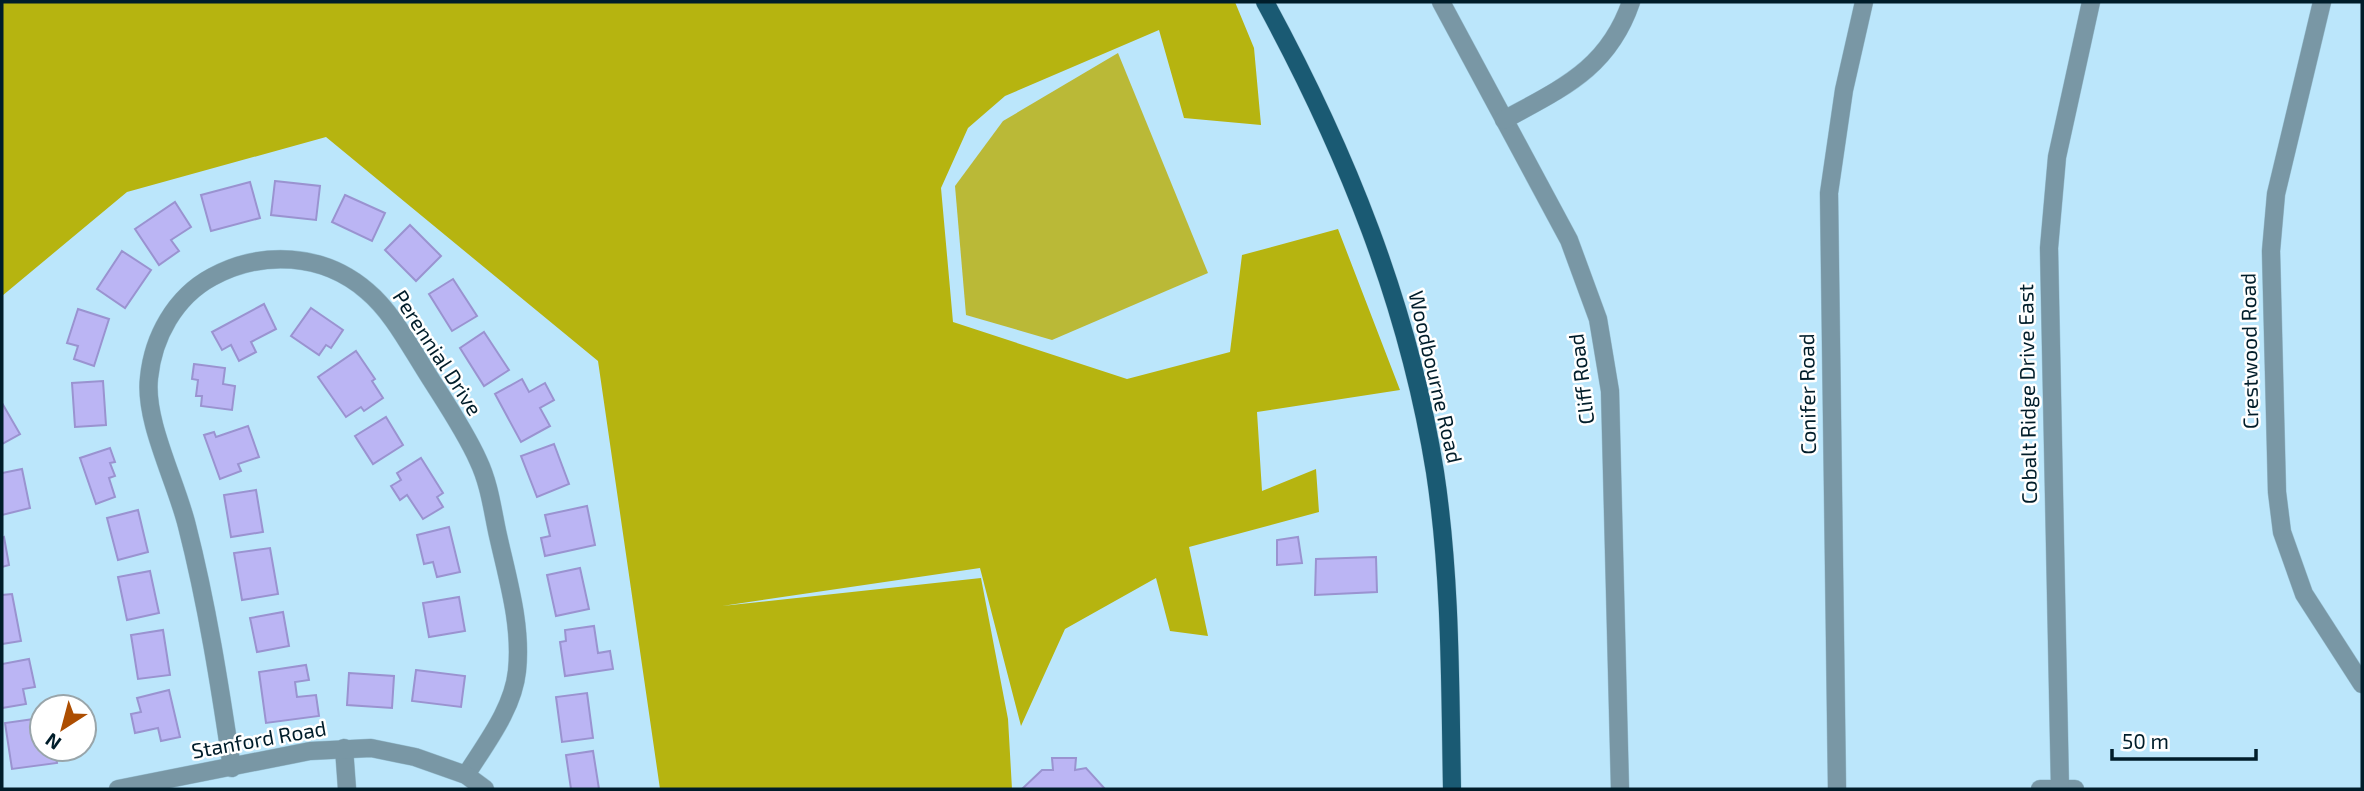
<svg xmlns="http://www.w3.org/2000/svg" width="2364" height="791" font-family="'Exo 2',sans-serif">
<rect width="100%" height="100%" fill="#bbe6fb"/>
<!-- green -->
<path fill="#bab937" d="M 1118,53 L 1208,273 L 1052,340 L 966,315 L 955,186 L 1003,121 Z"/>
<!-- forest -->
<path fill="#b6b410" d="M 2,2 L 1235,2 L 1254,48 L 1261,125 L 1184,118 L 1159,30 L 1005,96 L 968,128 L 941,188 L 953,322 L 1127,379 L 1230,352 L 1242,255 L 1338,229 L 1400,390 L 1257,412 L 1262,491 L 1316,469 L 1319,512 L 1189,547 L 1208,636 L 1170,631 L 1156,578 L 1065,629 L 1021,726 L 980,568 L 722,606 L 981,578 L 1008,719 L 1012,789 L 660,789 L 598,361 L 326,137 L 127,192 L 2,296 Z"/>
<!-- building -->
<g fill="#bbb5f4" stroke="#9a93d0" stroke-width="2">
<path d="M 275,181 L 320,186 L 316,220 L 271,215 Z"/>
<path d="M 250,182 L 260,218 L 211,231 L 201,195 Z"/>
<path d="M 345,195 L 385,213 L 372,241 L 332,222 Z"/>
<path d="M 175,202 L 191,227 L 171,240 L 179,251 L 159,265 L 135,229 Z"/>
<path d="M 410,225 L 441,256 L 416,281 L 385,250 Z"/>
<path d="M 122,251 L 151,270 L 125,308 L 97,289 Z"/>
<path d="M 453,279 L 477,316 L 452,331 L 429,294 Z"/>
<path d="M 264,304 L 276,329 L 251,342 L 256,352 L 239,361 L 231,345 L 222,350 L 212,332 Z"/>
<path d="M 311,308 L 343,330 L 331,348 L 326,345 L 319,355 L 291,336 Z"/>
<path d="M 78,309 L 109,319 L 94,366 L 74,359 L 78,346 L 67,343 Z"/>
<path d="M 484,332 L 509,370 L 484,386 L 460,348 Z"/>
<path d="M 356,351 L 375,379 L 372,381 L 383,398 L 364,411 L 361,407 L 346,417 L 318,377 Z"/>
<path d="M 194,364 L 225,368 L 223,384 L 235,386 L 232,410 L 201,406 L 202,396 L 196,396 L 198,380 L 192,379 Z"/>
<path d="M 522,379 L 529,392 L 545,383 L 554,400 L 540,408 L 550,426 L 521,442 L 495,394 Z"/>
<path d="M 103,381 L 106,425 L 75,427 L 72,383 Z"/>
<path d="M 2,403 L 20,434 L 2,444 Z"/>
<path d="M 386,417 L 403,445 L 373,464 L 355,436 Z"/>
<path d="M 248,426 L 259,457 L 238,464 L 241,471 L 220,479 L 204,435 L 214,432 L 216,437 Z"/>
<path d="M 554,444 L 569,484 L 537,497 L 521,456 Z"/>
<path d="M 110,448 L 115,462 L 110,463 L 115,476 L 109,478 L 115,497 L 96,504 L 80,458 Z"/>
<path d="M 421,458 L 443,493 L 437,497 L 443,507 L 423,519 L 407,495 L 400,500 L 391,486 L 401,480 L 397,473 Z"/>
<path d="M 22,469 L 30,508 L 2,515 L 2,473 Z"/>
<path d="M 256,490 L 263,532 L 231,537 L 224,495 Z"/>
<path d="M 587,506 L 595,545 L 545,556 L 541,538 L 550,536 L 545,515 Z"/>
<path d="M 138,510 L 148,552 L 118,560 L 107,518 Z"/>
<path d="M 449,527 L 460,572 L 437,577 L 433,562 L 424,564 L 417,535 Z"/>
<path d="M 4,537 L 9,565 L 2,567 L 2,538 Z"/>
<path d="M 1298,537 L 1302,563 L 1277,565 L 1277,540 Z"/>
<path d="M 270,548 L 278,594 L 242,600 L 234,553 Z"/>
<path d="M 1376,557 L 1377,592 L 1315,595 L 1316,559 Z"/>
<path d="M 580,568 L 589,609 L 556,616 L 547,575 Z"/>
<path d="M 150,571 L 159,613 L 127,620 L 118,577 Z"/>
<path d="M 12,594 L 21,641 L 2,644 L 2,595 Z"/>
<path d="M 459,597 L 465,631 L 429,637 L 423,603 Z"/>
<path d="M 283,612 L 289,646 L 257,652 L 250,618 Z"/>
<path d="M 594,626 L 598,653 L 610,651 L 613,669 L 565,676 L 560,642 L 566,641 L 565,630 Z"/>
<path d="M 163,630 L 170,675 L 138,679 L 131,635 Z"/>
<path d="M 29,659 L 35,687 L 23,689 L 26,704 L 2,708 L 2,664 Z"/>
<path d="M 306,665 L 309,680 L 295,682 L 297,697 L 316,695 L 319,716 L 266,723 L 259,672 Z"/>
<path d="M 416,670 L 465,676 L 461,707 L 412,701 Z"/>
<path d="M 349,673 L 394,676 L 392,708 L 347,705 Z"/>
<path d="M 169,690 L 180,737 L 161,741 L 158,728 L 135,733 L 131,714 L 141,712 L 137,698 Z"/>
<path d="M 587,693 L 593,738 L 562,742 L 556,697 Z"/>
<path d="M 41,718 L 42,749 L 55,749 L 57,763 L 12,769 L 5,723 Z"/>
<path d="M 593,751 L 599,789 L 571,789 L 566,755 Z"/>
<path d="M 1052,758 L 1076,758 L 1075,770 L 1086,768 L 1105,789 L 1022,789 L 1042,770 L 1053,770 Z"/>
</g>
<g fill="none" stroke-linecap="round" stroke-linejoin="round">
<defs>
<g id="minor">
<path d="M 1441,2 L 1569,240 L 1598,319 L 1610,391 L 1620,789"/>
<path d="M 2322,2 L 2276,194 L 2271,251 L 2277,492 L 2282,532 L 2304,594 L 2362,684"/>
<path d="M 1504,120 C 1562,88 1608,69 1631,2"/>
<path d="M 344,748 L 347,789"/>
<path d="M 232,768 C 220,687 207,604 187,526 C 176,481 144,421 149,378 C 153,337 175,297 212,277 C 262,250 323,253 367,291 C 391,311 408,343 425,370 C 443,399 464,429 478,460 C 489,483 492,507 497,531 C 507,577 522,624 517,671 C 513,709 486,743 466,775"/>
<path d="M 118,789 L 310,751 L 371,748 L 415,757 L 466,775 L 485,789"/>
<path d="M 1837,789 L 1829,193 L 1844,90 L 1864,2"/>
<path d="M 2040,789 L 2075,789"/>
<path d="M 2060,789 L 2049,248 L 2057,157 L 2091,2"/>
</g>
<path id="major" d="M 1265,2 C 1346,151 1408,304 1435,472 C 1451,577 1450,684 1452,789"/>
</defs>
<!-- minor casing -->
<use href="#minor" stroke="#99c2d5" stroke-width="19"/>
<!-- major casing -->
<use href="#major" stroke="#99c2d5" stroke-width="19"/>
<!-- minor -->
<use href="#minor" stroke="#7997a5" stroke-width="18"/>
<!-- major -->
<use href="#major" stroke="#1a5a73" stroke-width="18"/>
</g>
<g text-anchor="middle" stroke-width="5" stroke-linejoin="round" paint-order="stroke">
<!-- street labels -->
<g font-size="21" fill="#001d2a" stroke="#fff">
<text transform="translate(2250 351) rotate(-91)" y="7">Crestwood Road</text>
<text transform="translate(437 353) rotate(57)" y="7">Perennial Drive</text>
<text transform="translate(1435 377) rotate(77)" y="7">Woodbourne Road</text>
<text transform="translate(1582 379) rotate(-97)" y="7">Cliff Road</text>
<text transform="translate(1808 394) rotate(-91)" y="7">Conifer Road</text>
<text transform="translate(2028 394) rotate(-91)" y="7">Cobalt Ridge Drive East</text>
<text transform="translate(259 740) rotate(-10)" y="7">Stanford Road</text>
</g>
</g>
<!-- border -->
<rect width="2364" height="791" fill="none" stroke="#001d2a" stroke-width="7"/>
<!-- north arrow -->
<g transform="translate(63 728) rotate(216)"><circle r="33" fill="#ffffff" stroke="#99a5aa" stroke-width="2"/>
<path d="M0-5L12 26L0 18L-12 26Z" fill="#ad4e01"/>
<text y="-10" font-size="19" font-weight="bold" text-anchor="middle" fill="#001d2a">N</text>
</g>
<!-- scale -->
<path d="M2112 749v10h144v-10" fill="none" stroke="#001d2a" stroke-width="3.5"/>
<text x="2122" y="749" font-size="21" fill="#001d2a" stroke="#ffffff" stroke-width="5" paint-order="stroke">50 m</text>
</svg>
